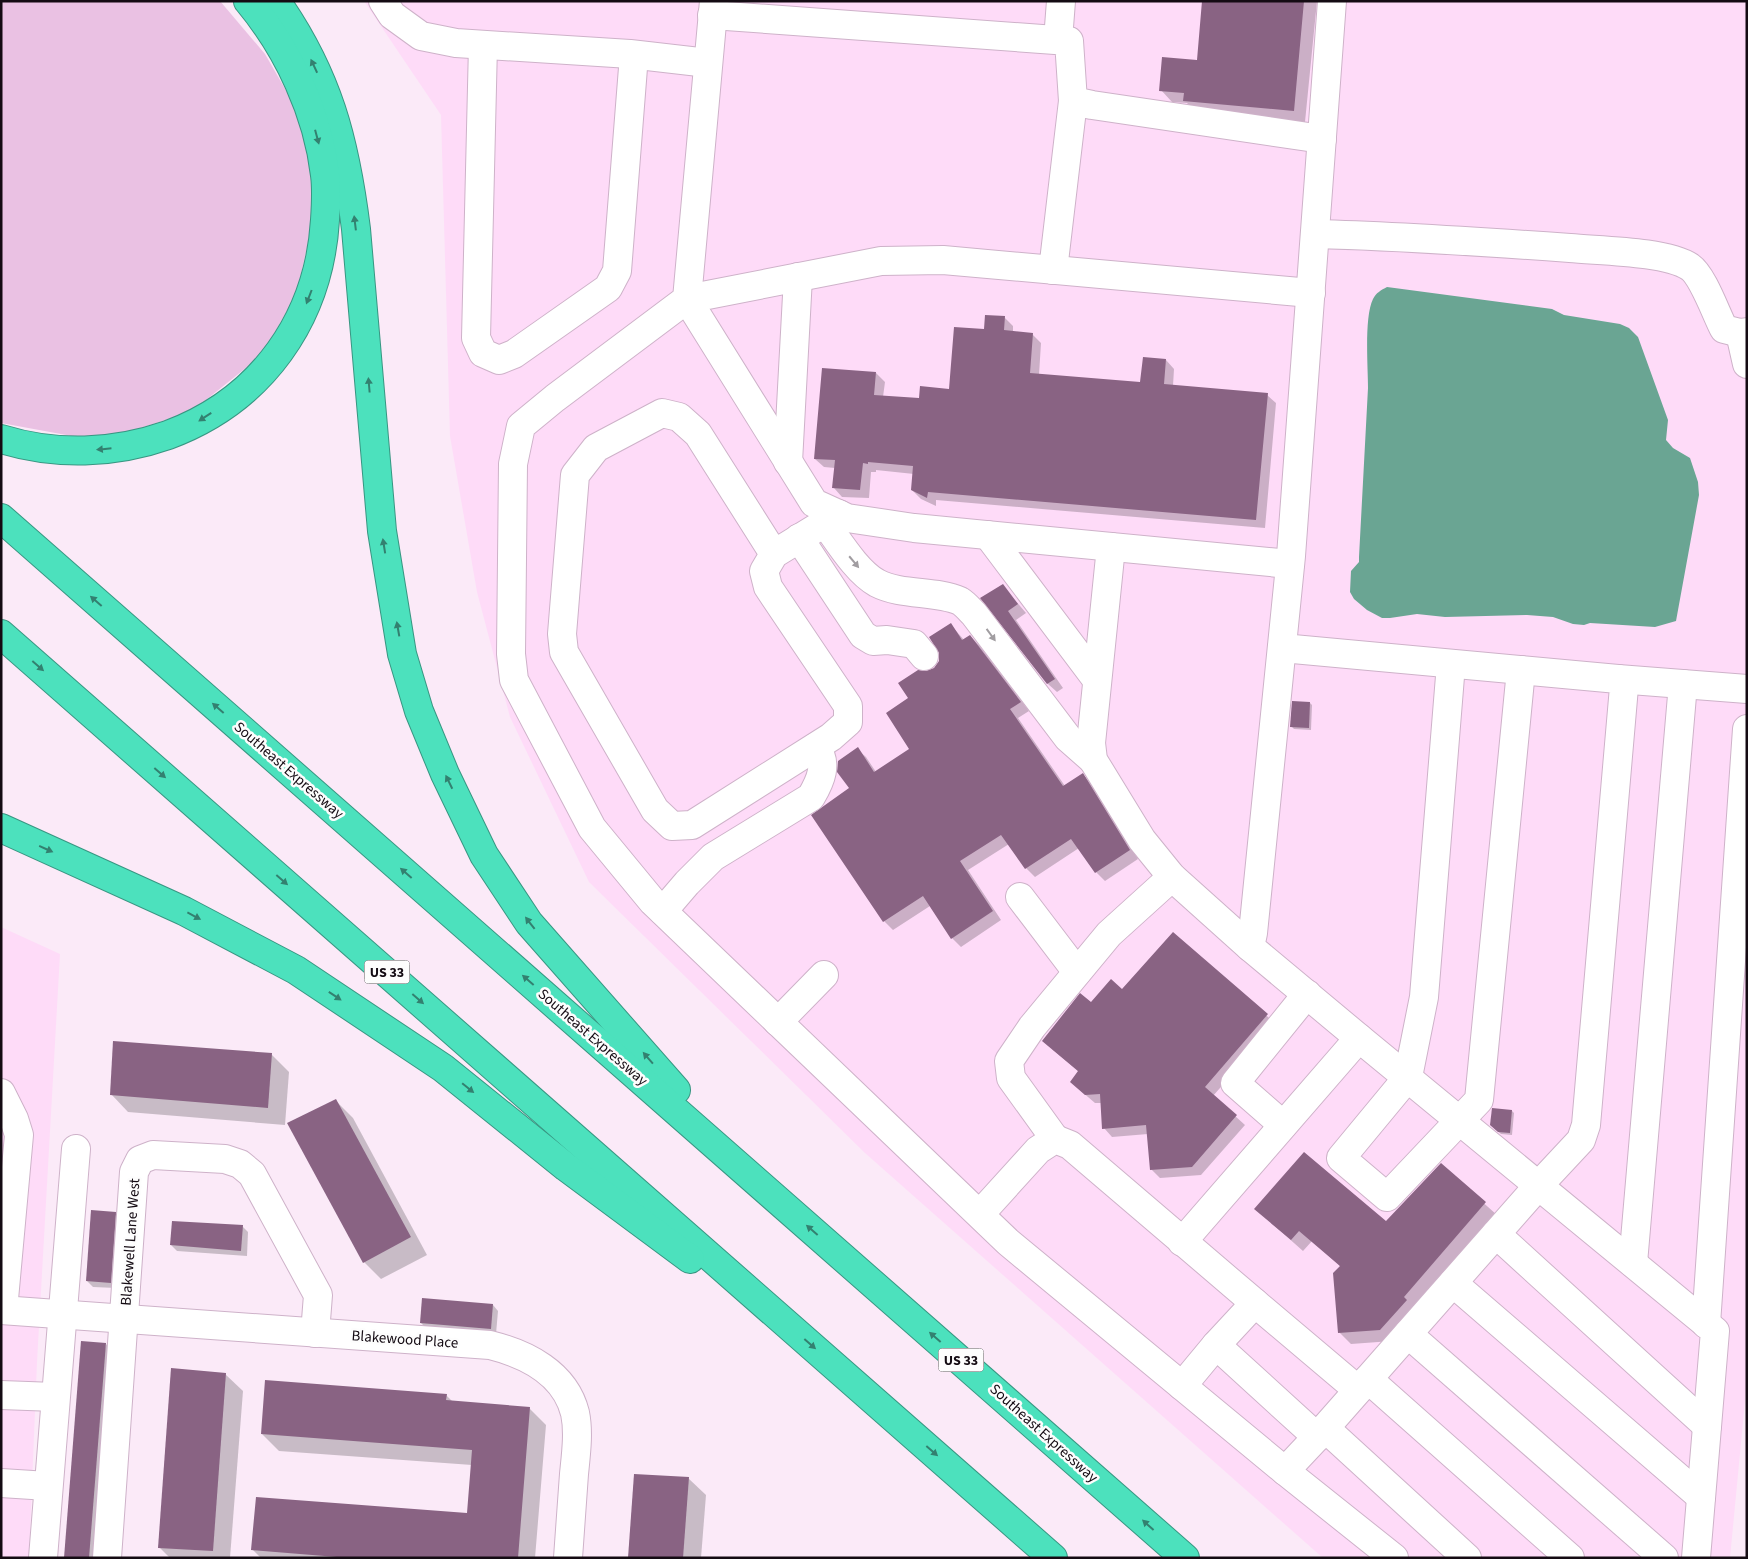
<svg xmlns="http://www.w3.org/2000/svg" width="1748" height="1559" font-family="'Source Sans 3',sans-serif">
<rect width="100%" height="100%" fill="#fbeaf8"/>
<!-- built -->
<g fill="#fedbf8">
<path d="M 364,1 L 1747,1 L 1747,1380 L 1730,1558 L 1323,1558 L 865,1153 L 589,882 L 510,717 L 477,592 L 450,436 L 441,115 Z"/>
<path d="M 1,927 L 60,954 L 37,1362 L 29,1558 L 1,1558 Z"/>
</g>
<!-- green -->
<path fill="#eac1e3" d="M 1,1 L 220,1 L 265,54 L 306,125 L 315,210 L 297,293 L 262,355 L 191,412 L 99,441 L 1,423 Z"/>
<!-- water -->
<path fill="#6aa593" d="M 1387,287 L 1552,309 L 1564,315 L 1620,324 L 1629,328 L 1638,337 L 1668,420 L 1666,440 L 1673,448 L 1690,458 L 1698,482 L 1699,495 L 1676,621 L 1655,627 L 1590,623 L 1584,625 L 1573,624 L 1553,617 L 1527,615 L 1445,617 L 1417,614 L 1390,618 L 1382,618 L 1367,610 L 1354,599 L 1350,592 L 1351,571 L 1359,562 L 1359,557 L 1368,388 C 1368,367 1364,317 1373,299 C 1376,293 1381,290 1387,287 Z"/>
<!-- shadow -->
<g fill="#0003">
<path d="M 1203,1 L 1317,1 L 1305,122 L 1196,113 L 1187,103 L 1172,102 L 1161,90 L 1198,61 Z"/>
<path d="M 1004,317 L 1013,326 L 1013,332 L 1032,334 L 1041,343 L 1039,375 L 1141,384 L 1166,360 L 1174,369 L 1173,386 L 1267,395 L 1276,403 L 1265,528 L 936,500 L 936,506 L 921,499 L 912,490 L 914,474 L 876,470 L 876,472 L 871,472 L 869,498 L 842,497 L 834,488 L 835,468 L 824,467 L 815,459 L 876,373 L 885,382 L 883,397 L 920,400 L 950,390 L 985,330 Z"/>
<path d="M 1002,585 L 1026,613 L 1016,620 L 1063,688 L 1057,692 L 1048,684 L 982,598 Z"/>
<path d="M 951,625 L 964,640 L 970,636 L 979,645 L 1029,711 L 1018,718 L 1065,786 L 1083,775 L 1091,783 L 1138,859 L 1105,881 L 1096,872 L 1079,848 L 1035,877 L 1026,868 L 1009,844 L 968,870 L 1001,920 L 961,947 L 952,938 L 930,906 L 893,930 L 884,921 L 813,816 L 851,789 L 857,749 L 866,757 L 876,772 L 911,749 L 910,698 L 926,673 L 935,669 L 940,661 Z"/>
<path d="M 1310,703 L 1312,705 L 1311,730 L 1294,729 L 1291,726 Z"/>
<path d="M 1173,934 L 1276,1024 L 1213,1096 L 1245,1125 L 1201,1175 L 1160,1178 L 1151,1169 L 1148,1134 L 1112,1137 L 1104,1128 L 1102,1103 L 1095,1103 L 1081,1091 L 1079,1072 L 1052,1049 L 1091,1003 L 1122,991 Z"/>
<path d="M 272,1055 L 289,1072 L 285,1125 L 128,1112 L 111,1094 Z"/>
<path d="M 335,1100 L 353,1118 L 427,1255 L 381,1279 L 364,1262 Z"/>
<path d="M 1512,1111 L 1514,1113 L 1512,1135 L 1501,1134 L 1494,1128 Z"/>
<path d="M 1441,1165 L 1497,1215 L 1392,1341 L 1351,1344 L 1339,1332 L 1341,1267 L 1312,1241 L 1303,1251 L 1268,1220 L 1386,1223 Z"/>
<path d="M 115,1213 L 121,1219 L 116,1288 L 93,1287 L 87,1281 Z"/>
<path d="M 243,1227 L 248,1232 L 247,1256 L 177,1251 L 171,1245 Z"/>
<path d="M 493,1305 L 498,1311 L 496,1334 L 426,1328 L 421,1323 Z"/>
<path d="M 106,1344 L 111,1350 L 96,1558 L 66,1558 Z"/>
<path d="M 225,1374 L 243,1391 L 230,1558 L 170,1558 L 159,1547 Z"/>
<path d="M 446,1395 L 453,1402 L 529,1408 L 546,1425 L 535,1558 L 261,1558 L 253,1550 L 468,1514 L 472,1465 L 279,1451 L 262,1434 Z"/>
<path d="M 688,1478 L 706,1495 L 701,1558 L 629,1558 Z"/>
</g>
<!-- building -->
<g fill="#896383">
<path d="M 1202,1 L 1304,1 L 1294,111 L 1183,101 L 1184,93 L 1159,91 L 1162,57 L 1197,60 Z"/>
<path d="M 985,315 L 1005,316 L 1004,330 L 1033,333 L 1030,373 L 1140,382 L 1143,357 L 1166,359 L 1164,384 L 1268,393 L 1256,520 L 928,492 L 927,498 L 911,490 L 913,466 L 868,462 L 868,464 L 863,463 L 860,490 L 832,488 L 835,460 L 814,459 L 822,368 L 876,372 L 874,395 L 919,398 L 920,386 L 949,389 L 954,327 L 984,329 Z"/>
<path d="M 1003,584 L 1018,604 L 1008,611 L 1055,679 L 1047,684 L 980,598 Z"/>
<path d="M 951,623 L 962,640 L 970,635 L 1021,702 L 1010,709 L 1063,786 L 1083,773 L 1130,850 L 1095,873 L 1071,839 L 1025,869 L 1001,835 L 960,861 L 993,911 L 951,939 L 923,896 L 883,922 L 811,815 L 849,788 L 837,772 L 838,761 L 858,747 L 874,772 L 909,749 L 886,713 L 908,698 L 898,683 L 918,670 L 926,671 L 934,668 L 939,661 L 939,653 L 929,637 Z"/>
<path d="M 1292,701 L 1310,702 L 1309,728 L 1290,727 Z"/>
<path d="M 1173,932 L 1268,1014 L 1205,1087 L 1237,1115 L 1192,1167 L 1150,1170 L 1146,1125 L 1102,1129 L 1100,1094 L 1085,1095 L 1070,1082 L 1078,1071 L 1042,1041 L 1080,993 L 1091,1002 L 1111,979 L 1122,989 Z"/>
<path d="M 113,1041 L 272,1053 L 268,1108 L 110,1095 Z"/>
<path d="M 336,1099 L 411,1237 L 363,1263 L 287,1123 Z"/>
<path d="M 1492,1108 L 1512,1110 L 1510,1133 L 1498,1132 L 1490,1125 Z"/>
<path d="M 1304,1152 L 1386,1221 L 1441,1163 L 1486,1202 L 1404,1297 L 1407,1300 L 1380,1330 L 1338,1333 L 1333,1273 L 1340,1266 L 1299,1231 L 1291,1240 L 1254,1209 Z"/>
<path d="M 91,1210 L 116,1212 L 111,1283 L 86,1281 Z"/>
<path d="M 172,1221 L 243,1225 L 241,1251 L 170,1245 Z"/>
<path d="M 422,1298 L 493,1304 L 491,1329 L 420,1323 Z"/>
<path d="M 81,1341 L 106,1343 L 89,1558 L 64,1558 Z"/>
<path d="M 171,1368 L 226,1373 L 213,1551 L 158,1548 Z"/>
<path d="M 265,1380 L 447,1394 L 446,1400 L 530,1407 L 518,1558 L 349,1558 L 251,1550 L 256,1497 L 467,1513 L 472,1450 L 261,1434 Z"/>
<path d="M 634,1474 L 689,1477 L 683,1558 L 628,1558 Z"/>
</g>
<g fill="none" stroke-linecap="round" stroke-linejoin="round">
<defs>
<g id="minor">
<path d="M 383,1 L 392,15 L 421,36 L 456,43 L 630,54 L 708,63"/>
<path d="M 714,1 L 687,299 L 555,398 L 521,426 L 513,464 L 511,654 L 514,680 L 592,828 L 653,902 L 1008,1242 L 1285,1471 L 1394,1558"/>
<path d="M 1332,1 L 1291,556 L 1253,933 L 1250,947 L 1359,1038 L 1715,1331 L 1696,1558"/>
<path d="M 712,15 L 1069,41 L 1073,101 L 1092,105 L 1322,139"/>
<path d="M 1058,40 L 1061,1"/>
<path d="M 483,45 L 476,338 L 483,353 L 499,360 L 514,354 L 608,288 L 617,271 L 634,55"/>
<path d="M 1315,234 C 1400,236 1485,242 1570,248 C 1600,251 1665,251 1690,267 C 1703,276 1716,314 1724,329 L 1740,333 L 1747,332"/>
<path d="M 1053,270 L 1073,101"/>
<path d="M 1740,333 L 1747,364"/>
<path d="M 788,462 L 798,277"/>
<path d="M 825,523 C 839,542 857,572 877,583 C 902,596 935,590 960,601 C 965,604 970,610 974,614 L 1068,738 L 1093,760"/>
<path d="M 988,535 L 1097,680"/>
<path d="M 799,538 L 863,635 L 873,641 L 887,640 L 914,644 L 924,656"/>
<path d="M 1111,547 L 1091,743 L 1093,760 L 1142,840 L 1172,877 L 1250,947"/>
<path d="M 774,554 L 698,434 L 679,417 L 662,413 L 596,448 L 575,475 L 562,634 L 564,652 L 655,810 L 672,826 L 692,825 L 831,737 L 848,722 L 848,706 L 768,587 L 764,571 L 774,554 L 839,514"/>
<path d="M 1290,564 L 914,528 L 847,518 L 814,503 L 687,299 L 881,261 L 943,260 L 1311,293"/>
<path d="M 1282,648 L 1618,679 L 1624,687 L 1586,1125 L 1581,1140 L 1539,1185 L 1317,1437 L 1285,1471"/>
<path d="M 1451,664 L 1424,997 L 1408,1077 L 1341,1158 L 1387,1197 L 1479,1100 L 1521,670"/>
<path d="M 1618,679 L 1747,689"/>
<path d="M 1020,897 L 1077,972"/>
<path d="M 663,911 L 687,883 L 713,857 L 811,797 C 821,780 828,764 816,747"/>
<path d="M 778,1022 L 824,975"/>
<path d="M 1,1093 L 14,1119 L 19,1135 L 3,1310"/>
<path d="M 1283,1125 L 1235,1083 L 1307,994"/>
<path d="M 1055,1139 L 1011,1078 L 1009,1061 L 1032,1027 L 1109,934 L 1172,877"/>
<path d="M 980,1214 L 1038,1150 L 1055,1139 L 1070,1145 L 1255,1303 L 1216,1345 L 1182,1386"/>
<path d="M 1496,1234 L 1707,1426"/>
<path d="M 1182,1242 L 1359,1038"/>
<path d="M 1633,1263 L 1683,684"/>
<path d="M 1453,1283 L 1701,1497"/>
<path d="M 1255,1303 L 1358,1390"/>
<path d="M 1,1310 L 490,1345 C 526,1354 565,1373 575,1413 C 579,1432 576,1454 574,1474 C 572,1502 570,1530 568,1558"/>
<path d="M 1706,1324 L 1747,729"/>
<path d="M 1408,1334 L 1664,1558"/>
<path d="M 1216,1345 L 1317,1437"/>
<path d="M 1368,1379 L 1570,1558"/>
<path d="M 1,1395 L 55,1397"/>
<path d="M 1325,1428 L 1467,1558"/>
<path d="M 1,1483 L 48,1486"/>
<path d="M 43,1558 L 76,1149"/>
<path d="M 107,1558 L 134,1172 L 140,1160 L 153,1155 L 225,1159 L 240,1164 L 252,1174 L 318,1295 L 315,1333"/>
</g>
<g id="highway">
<path d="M 276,1 C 328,75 345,141 356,229 L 382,531 L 402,654 L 419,711 L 445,774 L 484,855 L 529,923 L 676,1090"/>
<path d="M 1,439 C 56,456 114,454 168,435 C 262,400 319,319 325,220 C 326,205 327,190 325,175 C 318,113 288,49 248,1"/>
<path d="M 1,518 L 1185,1558"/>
<path d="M 1,634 L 1053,1558"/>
<path d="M 1,828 L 184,911 L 296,970 L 443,1068 L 566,1167 L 690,1259"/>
</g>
</defs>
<!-- minor casing -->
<use href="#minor" stroke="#ceb2c9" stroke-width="30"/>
<!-- highway casing -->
<use href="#highway" stroke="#389682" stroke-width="30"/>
<!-- minor -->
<use href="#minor" stroke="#fff" stroke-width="28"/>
<!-- highway -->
<use href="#highway" stroke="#4ce1bd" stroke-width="28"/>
</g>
<!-- one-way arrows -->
<defs><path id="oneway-solid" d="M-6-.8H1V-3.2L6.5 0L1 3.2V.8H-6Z" transform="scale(1.25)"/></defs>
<g fill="#338170">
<use href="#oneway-solid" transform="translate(314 66) rotate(-115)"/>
<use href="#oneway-solid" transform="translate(317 137) rotate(75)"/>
<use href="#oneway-solid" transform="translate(355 223) rotate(-97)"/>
<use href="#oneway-solid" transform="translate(309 297) rotate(111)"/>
<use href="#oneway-solid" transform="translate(369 385) rotate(-95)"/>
<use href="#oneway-solid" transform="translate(205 417) rotate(147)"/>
<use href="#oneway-solid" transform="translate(104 449) rotate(174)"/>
<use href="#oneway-solid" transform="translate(384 546) rotate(-99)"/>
<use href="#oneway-solid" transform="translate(96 601) rotate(-139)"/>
<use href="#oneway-solid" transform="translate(398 629) rotate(-100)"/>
<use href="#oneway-solid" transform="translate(38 666) rotate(41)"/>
<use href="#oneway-solid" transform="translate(218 708) rotate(-139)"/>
<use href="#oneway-solid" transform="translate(160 773) rotate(41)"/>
<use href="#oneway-solid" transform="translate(449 782) rotate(-116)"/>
<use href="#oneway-solid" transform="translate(46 849) rotate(24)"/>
<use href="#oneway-solid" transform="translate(406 873) rotate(-139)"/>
<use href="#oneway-solid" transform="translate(282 880) rotate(41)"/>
<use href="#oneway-solid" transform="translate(194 916) rotate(28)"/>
<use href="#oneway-solid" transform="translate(530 923) rotate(-128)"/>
<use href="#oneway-solid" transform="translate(528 980) rotate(-139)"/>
<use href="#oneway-solid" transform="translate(335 996) rotate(34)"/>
<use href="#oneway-solid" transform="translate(418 999) rotate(41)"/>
<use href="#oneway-solid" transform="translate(648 1058) rotate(-131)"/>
<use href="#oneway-solid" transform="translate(468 1088) rotate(39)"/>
<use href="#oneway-solid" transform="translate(812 1230) rotate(-139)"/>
<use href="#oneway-solid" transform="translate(935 1337) rotate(-139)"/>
<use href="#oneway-solid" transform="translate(810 1344) rotate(41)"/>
<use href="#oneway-solid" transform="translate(932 1451) rotate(41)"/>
<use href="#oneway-solid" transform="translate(1148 1525) rotate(-138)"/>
</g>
<g fill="#a19da1">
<use href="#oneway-solid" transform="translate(854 562) rotate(50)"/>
<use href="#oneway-solid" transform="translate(991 635) rotate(54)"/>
</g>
<g text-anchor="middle" stroke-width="5" stroke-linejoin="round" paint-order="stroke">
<!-- shield labels -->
<g fill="#fdfdfd" stroke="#5a5459" stroke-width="1">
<rect x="364.5" y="960.5" width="45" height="23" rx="4"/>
<rect x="938.5" y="1348.5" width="45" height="23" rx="4"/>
</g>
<g font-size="14" font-weight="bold" fill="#140b13">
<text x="387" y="977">US 33</text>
<text x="961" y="1365">US 33</text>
</g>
<!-- street labels -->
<g font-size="15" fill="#140b13" stroke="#fdfdfd">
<text transform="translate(289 770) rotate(41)" y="5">Southeast Expressway</text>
<text transform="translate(593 1037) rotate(41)" y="5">Southeast Expressway</text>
<text transform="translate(130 1242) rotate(-86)" y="5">Blakewell Lane West</text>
<text transform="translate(405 1339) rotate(4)" y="5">Blakewood Place</text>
<text transform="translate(1044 1433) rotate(42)" y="5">Southeast Expressway</text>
</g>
</g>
<!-- border -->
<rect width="1748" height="1559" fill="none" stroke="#140b13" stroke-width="5"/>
</svg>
